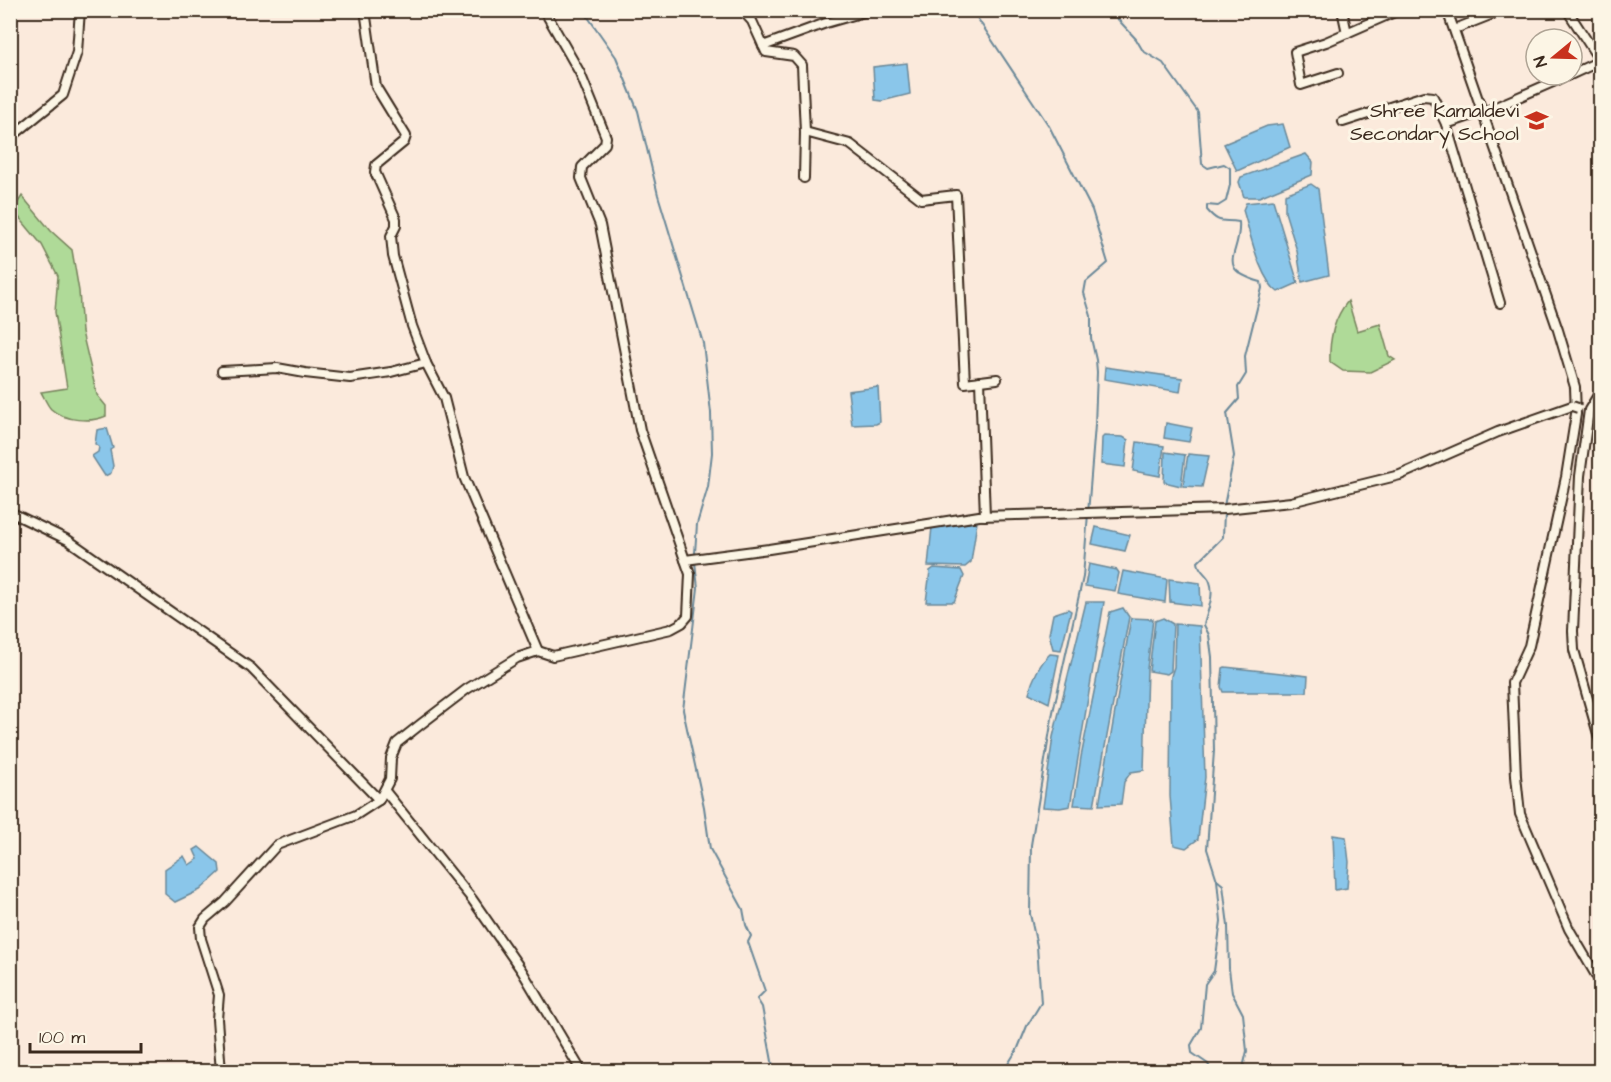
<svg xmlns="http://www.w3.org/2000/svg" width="1611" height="1082" font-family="'Architects Daughter',sans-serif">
<rect width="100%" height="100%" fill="#fbeadc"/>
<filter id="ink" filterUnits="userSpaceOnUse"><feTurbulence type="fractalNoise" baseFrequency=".0167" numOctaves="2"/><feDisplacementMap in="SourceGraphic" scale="12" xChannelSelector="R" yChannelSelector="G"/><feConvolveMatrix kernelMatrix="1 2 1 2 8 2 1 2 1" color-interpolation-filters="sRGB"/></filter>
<g filter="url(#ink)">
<!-- green -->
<g fill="#afda98" stroke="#75825b" stroke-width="1.5">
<path d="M 22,196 L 51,231 L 72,250 L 79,291 L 82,332 L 97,395 L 106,406 L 106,416 C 91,423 64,421 51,409 C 47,405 44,397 41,392 L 67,388 L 55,312 L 58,276 L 42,245 L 13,210 Z"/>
<path d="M 1348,301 L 1357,331 L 1380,324 L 1389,356 L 1395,360 L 1370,372 L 1343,371 L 1330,362 C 1329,340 1334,318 1348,301 Z"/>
</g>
<!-- water -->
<g fill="#8ac6ea" stroke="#6a8898" stroke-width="1.5">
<path d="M 907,63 L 910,94 L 882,101 L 875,100 L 873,67 Z"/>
<path d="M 1283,124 L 1290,147 L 1237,171 L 1224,144 L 1267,126 Z"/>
<path d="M 1306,154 L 1313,162 L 1312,175 L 1259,197 L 1244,197 L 1239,182 L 1241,177 Z"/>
<path d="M 1311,184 L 1318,189 L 1329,275 L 1302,282 L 1297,251 L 1285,212 L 1285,194 Z"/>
<path d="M 1273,200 L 1298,283 L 1278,292 C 1259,279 1250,232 1243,210 L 1246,203 Z"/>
<path d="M 1105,367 L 1182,378 L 1180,392 L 1104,379 Z"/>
<path d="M 878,387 L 880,422 L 876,424 L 852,425 L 848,391 Z"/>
<path d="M 1166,423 L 1192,428 L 1189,442 L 1164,438 Z"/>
<path d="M 107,428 L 113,448 L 110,450 L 113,466 L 111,473 L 105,476 L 92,456 L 98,452 L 99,447 L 95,444 L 97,430 Z"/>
<path d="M 1104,436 L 1123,437 L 1128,440 L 1125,467 L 1101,464 L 1102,438 Z"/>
<path d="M 1137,442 L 1164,446 L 1160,476 L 1133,471 Z"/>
<path d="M 1165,452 L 1185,455 L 1181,486 L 1164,482 Z"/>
<path d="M 1188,454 L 1209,456 L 1202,487 L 1183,486 Z"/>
<path d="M 977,522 L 971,562 L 965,567 L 928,566 L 932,527 Z"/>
<path d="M 1096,527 L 1130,535 L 1125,551 L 1092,544 Z"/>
<path d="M 1089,564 L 1117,570 L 1119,573 L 1115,591 L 1085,586 Z"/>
<path d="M 934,568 L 961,570 L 964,576 L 954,602 L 926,602 L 930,571 Z"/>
<path d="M 1123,571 L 1167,579 L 1165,602 L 1118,594 Z"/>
<path d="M 1169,579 L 1200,583 L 1201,606 L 1170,602 Z"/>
<path d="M 1086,602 L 1104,602 L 1070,806 L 1060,808 L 1043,807 L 1053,737 Z"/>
<path d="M 1123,608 L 1129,617 L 1094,806 L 1074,805 L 1081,757 L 1110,612 Z"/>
<path d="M 1068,609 L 1071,611 L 1061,650 L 1053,649 L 1049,634 L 1053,614 Z"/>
<path d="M 1131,618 L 1153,619 L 1147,669 L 1144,770 L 1131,772 L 1124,782 L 1121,804 L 1099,805 Z"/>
<path d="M 1163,618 L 1173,624 L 1171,671 L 1167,674 L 1149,671 L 1155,621 Z"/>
<path d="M 1175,624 L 1200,626 L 1205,777 L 1198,839 L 1186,848 L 1174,845 L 1170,796 L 1171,676 L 1174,667 Z"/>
<path d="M 1050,654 L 1059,655 L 1049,703 L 1029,693 C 1032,680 1040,663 1050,654 Z"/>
<path d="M 1225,667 L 1308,676 L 1307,692 L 1223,692 L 1221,687 L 1223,668 Z"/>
<path d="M 1333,835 L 1346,837 L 1349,862 L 1347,888 L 1335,890 Z"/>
<path d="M 199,847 L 219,864 L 220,872 L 200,890 L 175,902 L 165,894 L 165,869 L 184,856 L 189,865 L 198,859 L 194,850 Z"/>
</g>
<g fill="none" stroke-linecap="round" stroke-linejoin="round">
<!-- stream -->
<g stroke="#6a8898" stroke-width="2">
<path d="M 583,10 L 616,57 L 638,111 L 658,195 L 703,343 L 711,413 L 712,453 L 708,487 L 697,524 L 695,553"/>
<path d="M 972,10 L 1049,126 L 1092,210 L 1108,263 L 1086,282 L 1084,293 L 1091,316 L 1091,338 L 1096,360 L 1097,372 L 1095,425 L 1083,577 L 1053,712 L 1031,845 L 1030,914 L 1037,946 L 1041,1003 L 1027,1026 L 1018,1048 L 1003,1072"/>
<path d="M 1099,10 L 1113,14 L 1136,39 L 1143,51 L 1163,63 L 1198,112 L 1202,164 L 1208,168 L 1224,164 L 1230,168 L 1230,185 L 1226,201 L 1218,206 L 1207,205 L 1207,210 C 1220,225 1222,219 1239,222 C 1242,254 1212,268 1261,282 L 1262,288 L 1245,356 L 1246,374 L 1238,387 L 1239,399 L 1227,413 L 1234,456 L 1224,506"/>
<path d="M 695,562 L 698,588 L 683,710 L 704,807 L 710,849 L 743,909 L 746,925 L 751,936 L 748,942 L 765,991 L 757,999 L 762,1007 L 774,1072"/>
<path d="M 1217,880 L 1223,885 L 1228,926 L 1229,969 L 1232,993 L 1243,1014 L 1247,1051 L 1242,1072"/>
<path d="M 1212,1072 L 1208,1064 L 1192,1053 L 1191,1045 L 1201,1028 L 1205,984 L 1214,971 L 1221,921 L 1217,880 L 1207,849 L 1214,751 L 1212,657 L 1209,635 L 1204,625 C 1207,612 1215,595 1210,582 C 1208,574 1199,572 1198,562 L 1223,537 L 1224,512"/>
</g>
<defs>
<g id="minor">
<path d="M 365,10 L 376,87 L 406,136 L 404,142 L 376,165 L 375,172 L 396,219 L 396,226 L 391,236 L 393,256 L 412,326 L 426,363 L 444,398 L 464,477 L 538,651"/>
<path d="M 544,10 L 580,73 L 606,137 L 605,144 L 582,167 L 581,178 L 600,225 L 640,430 L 685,560"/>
<path d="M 742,10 L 752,21 L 766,52 L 794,56 L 802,65 L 805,132 L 804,178"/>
<path d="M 1342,10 L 1347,33"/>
<path d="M 1447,10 L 1558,330 L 1575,387 L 1576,414 L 1566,477 L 1529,646 L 1512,683 L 1516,776 L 1520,814 L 1569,929 L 1600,982"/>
<path d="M 1567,10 L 1600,61"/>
<path d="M 1460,27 L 1503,10"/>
<path d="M 763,46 L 826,23 L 871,10"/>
<path d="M 1338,73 L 1301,85 L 1295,52 L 1326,42 L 1399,10"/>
<path d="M 1572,74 L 1600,61"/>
<path d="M 1489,110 L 1569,75"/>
<path d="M 1479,113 L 1446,124 L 1500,303"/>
<path d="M 1343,122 L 1424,96 L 1433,97 L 1446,124"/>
<path d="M 805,132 L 850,144 L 921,199 L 956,195 L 965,383 L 997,379"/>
<path d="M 10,138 L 63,95 L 77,52 L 80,10"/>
<path d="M 222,371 L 277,368 L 305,373 L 350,378 L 391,372 L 426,363"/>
<path d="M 980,381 L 985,516"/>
<path d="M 1600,392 L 1589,410 L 1580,476 L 1573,631 L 1574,650 L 1600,741"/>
<path d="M 10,512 L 68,540 L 251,668 L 379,800"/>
<path d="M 385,791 L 472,899 L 522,971 L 582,1072"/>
<path d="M 221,1072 L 217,1019 L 219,995 L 201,939 L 200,927 L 205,919 L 225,902 L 277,845 L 356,815 L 379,800 L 390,779 L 391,758 L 397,743 L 421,724 L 467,689 L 517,658 L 538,651 L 553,656 L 671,629 L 682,623 L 688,616 L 690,574 L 685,560 L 769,549 L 979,516 L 1225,509 L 1291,502 L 1400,475 L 1498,432 L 1572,406"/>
</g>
</defs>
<!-- minor casing -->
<use href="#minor" stroke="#3b2a1e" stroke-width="12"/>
<!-- minor -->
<use href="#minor" stroke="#fcf5e5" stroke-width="8"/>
<defs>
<g id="minor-bridge">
<path d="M 1479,113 L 1489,110"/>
<path d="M 1572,406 L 1578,408"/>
</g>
</defs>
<!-- minor-bridge casing -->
<use href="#minor-bridge" stroke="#3b2a1e" stroke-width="12" stroke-linecap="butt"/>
<!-- minor-bridge -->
<use href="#minor-bridge" stroke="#fcf5e5" stroke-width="8"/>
</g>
</g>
<!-- icons -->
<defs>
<symbol id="school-bare" viewBox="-9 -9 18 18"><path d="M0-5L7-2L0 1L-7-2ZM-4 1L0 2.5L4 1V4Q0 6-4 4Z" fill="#c8321e" stroke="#fcf5e5" stroke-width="2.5" paint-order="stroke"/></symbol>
</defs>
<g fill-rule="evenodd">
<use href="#school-bare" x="1520" y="104" width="33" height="33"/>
</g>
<g text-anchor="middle" stroke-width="6" stroke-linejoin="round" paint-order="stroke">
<!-- poi labels -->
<g font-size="20" fill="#3b2a1e" stroke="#fcf5e5" text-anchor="end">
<text x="1519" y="117">Shree Kamaldevi<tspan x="1519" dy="23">Secondary School</tspan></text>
</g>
</g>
<!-- margin -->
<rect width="1611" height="1082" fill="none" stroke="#fcf5e5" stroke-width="36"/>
<rect x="18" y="18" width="1575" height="1046" fill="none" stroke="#3b2a1e" stroke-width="2" filter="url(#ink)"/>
<!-- north arrow -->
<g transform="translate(1554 57) rotate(251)"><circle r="28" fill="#fcf5e5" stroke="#afa495" stroke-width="1.5"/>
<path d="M0-4.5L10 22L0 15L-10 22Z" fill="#c8321e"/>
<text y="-9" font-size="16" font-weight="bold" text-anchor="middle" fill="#3b2a1e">N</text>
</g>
<!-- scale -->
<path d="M30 1043v9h111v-9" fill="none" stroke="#3b2a1e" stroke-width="3"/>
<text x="39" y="1043" font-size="18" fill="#3b2a1e" stroke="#fcf5e5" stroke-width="4.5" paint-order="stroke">100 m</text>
</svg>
